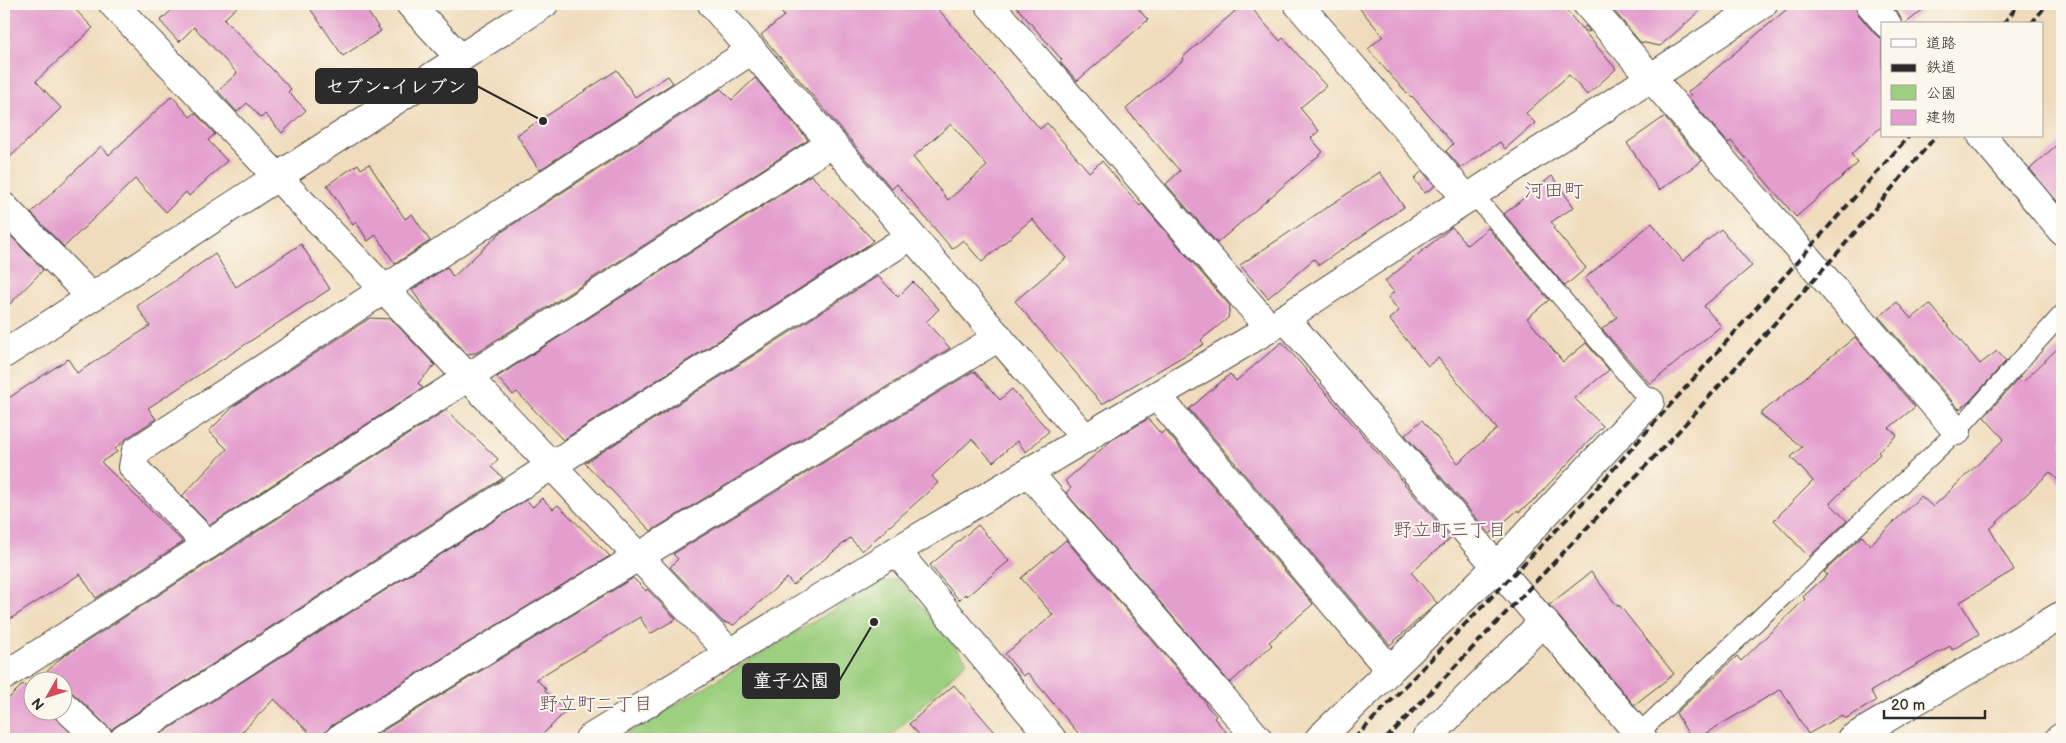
<svg xmlns="http://www.w3.org/2000/svg" width="2066" height="743" font-family="'Balsamiq Sans','Klee One',sans-serif">
<rect width="100%" height="100%" fill="#fbf7ec"/>
<filter id="ink" filterUnits="userSpaceOnUse"><feTurbulence type="fractalNoise" baseFrequency=".02" numOctaves="2"/><feDisplacementMap in="SourceGraphic" scale="10" xChannelSelector="R" yChannelSelector="G"/><feConvolveMatrix kernelMatrix="1 2 1 2 8 2 1 2 1" color-interpolation-filters="sRGB"/></filter>
<filter id="wash" filterUnits="userSpaceOnUse"><feTurbulence type="fractalNoise" baseFrequency=".0096" numOctaves="4" result="noise"/><feDisplacementMap in="SourceGraphic" scale="20" xChannelSelector="R" yChannelSelector="G"/><feGaussianBlur stdDeviation="1.12" result="paint"/><feColorMatrix in="noise" values="0 0 0 0 0 0 0 0 0 0 0 0 0 0 0 0 0 1.4 0 .05"/><feComposite in="paint" operator="in"/></filter>
<g filter="url(#wash)">
<rect width="100%" height="100%" fill="#f0dcbc"/>
<!-- green -->
<path fill="#9ccf7f" stroke="#647d55" d="M 899,579 L 967,661 L 888,739 L 618,739 L 878,583 Z"/>
<g id="blocks">
<!-- building -->
<g fill="#e49ece" fill-rule="evenodd">
<path d="M 4,4 L 70,4 L 93,28 L 36,81 L 61,108 L 4,163 Z"/>
<path d="M 172,4 L 240,4 L 224,19 L 291,89 L 288,92 L 306,110 L 282,133 L 265,114 L 261,118 L 247,103 L 237,112 L 218,91 L 237,73 L 194,27 L 179,42 L 160,21 L 175,7 Z"/>
<path d="M 307,4 L 362,4 L 381,31 L 343,56 Z"/>
<path d="M 776,4 L 934,4 L 1040,129 L 1047,123 L 1089,172 L 1102,161 L 1140,206 L 1142,204 L 1230,306 L 1228,318 L 1201,340 L 1204,344 L 1102,404 L 1015,301 L 1066,258 L 1032,219 L 982,262 L 963,240 L 952,249 L 897,184 L 892,189 L 761,35 L 784,16 ZM 951,124 L 987,166 L 948,200 L 913,157 Z"/>
<path d="M 1014,4 L 1134,4 L 1148,20 L 1077,81 L 1060,62 L 1062,60 Z"/>
<path d="M 1243,4 L 1248,4 L 1280,41 L 1283,38 L 1326,86 L 1300,108 L 1319,131 L 1311,138 L 1323,152 L 1217,243 L 1166,184 L 1180,171 L 1126,109 L 1183,60 L 1182,58 Z"/>
<path d="M 1356,4 L 1561,4 L 1582,29 L 1586,26 L 1590,32 L 1583,30 L 1616,69 L 1587,95 L 1569,75 L 1526,113 L 1535,123 L 1505,149 L 1500,142 L 1461,168 L 1446,151 L 1453,144 L 1412,96 L 1411,97 L 1391,76 L 1368,49 L 1383,36 Z"/>
<path d="M 1613,4 L 1708,4 L 1660,46 L 1640,42 L 1610,6 Z"/>
<path d="M 1793,4 L 1855,4 L 1858,14 L 1875,34 L 1882,39 L 1882,126 L 1851,154 L 1858,163 L 1796,217 L 1731,141 L 1728,143 L 1690,99 L 1692,97 L 1688,92 Z"/>
<path d="M 1890,4 L 1930,4 L 1905,24 L 1902,24 L 1899,14 Z"/>
<path d="M 617,70 L 635,97 L 668,76 L 673,83 L 539,170 L 517,135 Z"/>
<path d="M 755,78 L 808,140 L 476,353 L 467,354 L 425,309 L 412,290 L 447,267 L 453,277 L 500,233 L 721,89 L 732,100 Z"/>
<path d="M 172,96 L 190,117 L 195,113 L 215,134 L 208,140 L 227,161 L 189,196 L 186,192 L 166,212 L 135,179 L 64,247 L 31,213 L 101,146 L 109,155 Z"/>
<path d="M 1664,117 L 1702,161 L 1659,190 L 1627,143 Z"/>
<path d="M 2062,140 L 2062,207 L 2030,169 Z"/>
<path d="M 358,164 L 361,169 L 369,164 L 405,219 L 412,214 L 430,241 L 395,264 L 376,235 L 368,241 L 356,222 L 353,225 L 327,185 Z"/>
<path d="M 1422,171 L 1435,186 L 1425,193 L 1414,179 Z"/>
<path d="M 1380,172 L 1404,207 L 1319,265 L 1314,259 L 1268,298 L 1240,265 Z"/>
<path d="M 811,175 L 873,240 L 868,245 L 563,440 L 517,392 L 513,395 L 497,377 Z"/>
<path d="M 1552,176 L 1574,207 L 1551,222 L 1555,226 L 1553,228 L 1586,268 L 1565,286 L 1504,214 Z"/>
<path d="M 1652,223 L 1683,261 L 1721,229 L 1752,266 L 1704,306 L 1721,326 L 1650,384 L 1602,329 L 1617,317 L 1585,278 Z"/>
<path d="M 1452,227 L 1467,245 L 1488,228 L 1549,300 L 1527,318 L 1563,362 L 1586,343 L 1609,370 L 1574,398 L 1603,426 L 1535,499 L 1519,512 L 1518,510 L 1490,534 L 1405,435 L 1422,420 L 1458,463 L 1497,429 L 1438,358 L 1428,366 L 1389,319 L 1399,311 L 1388,297 L 1394,292 L 1385,281 Z"/>
<path d="M 9,234 L 43,270 L 4,310 L 4,239 Z"/>
<path d="M 301,244 L 330,289 L 148,408 L 156,419 L 127,438 L 115,449 L 117,452 L 101,462 L 183,542 L 96,598 L 80,574 L 4,623 L 4,401 L 68,359 L 77,373 L 150,326 L 137,306 L 215,254 L 236,287 Z"/>
<path d="M 878,276 L 898,297 L 913,282 L 939,309 L 926,322 L 950,348 L 651,531 L 585,463 Z"/>
<path d="M 1897,302 L 1911,319 L 1930,304 L 1980,364 L 1997,351 L 2006,361 L 1969,402 L 1959,409 L 1879,317 Z"/>
<path d="M 370,318 L 391,319 L 435,365 L 418,383 L 423,388 L 210,525 L 182,496 L 227,449 L 209,431 L 234,406 Z"/>
<path d="M 1855,337 L 1915,407 L 1889,428 L 1897,435 L 1878,452 L 1880,454 L 1830,503 L 1847,521 L 1809,557 L 1774,520 L 1813,481 L 1791,457 L 1802,447 L 1760,414 Z"/>
<path d="M 1282,342 L 1451,538 L 1411,572 L 1437,603 L 1390,645 L 1189,409 L 1230,374 L 1236,381 Z"/>
<path d="M 2062,344 L 2062,484 L 2050,472 L 1990,529 L 2014,570 L 1960,602 L 1979,634 L 1952,650 L 1950,646 L 1871,691 L 1876,701 L 1845,719 L 1842,715 L 1808,734 L 1781,689 L 1696,739 L 1691,739 L 1676,713 L 1737,656 L 1741,661 L 1805,599 L 1803,597 L 1827,575 L 1824,572 L 1862,536 L 1870,545 L 1921,496 L 1933,507 L 2004,439 L 1984,417 L 2020,377 L 2024,381 Z"/>
<path d="M 972,372 L 975,372 L 1000,400 L 1012,389 L 1049,431 L 1026,452 L 1017,441 L 993,462 L 972,439 L 932,476 L 938,483 L 862,551 L 850,538 L 793,585 L 787,578 L 734,625 L 723,622 L 670,567 L 678,559 L 673,554 Z"/>
<path d="M 446,410 L 498,459 L 491,467 L 503,478 L 116,726 L 111,730 L 73,693 L 62,689 L 62,680 L 38,680 L 61,658 Z"/>
<path d="M 1148,419 L 1161,434 L 1165,430 L 1313,604 L 1269,642 L 1272,645 L 1230,683 L 1066,493 L 1071,488 L 1065,481 L 1112,440 Z"/>
<path d="M 542,498 L 553,509 L 558,505 L 610,556 L 331,726 L 326,731 L 323,739 L 316,739 L 274,699 L 235,739 L 153,739 L 526,500 L 533,507 Z"/>
<path d="M 978,525 L 1009,561 L 967,596 L 965,594 L 959,600 L 930,565 Z"/>
<path d="M 1066,540 L 1206,703 L 1205,704 L 1216,716 L 1214,718 L 1232,739 L 1083,739 L 1028,673 L 1023,676 L 1005,654 L 1053,615 L 1021,578 Z"/>
<path d="M 1591,572 L 1618,607 L 1619,605 L 1674,674 L 1634,705 L 1549,605 Z"/>
<path d="M 633,578 L 646,591 L 647,589 L 676,619 L 650,634 L 640,617 L 536,679 L 546,689 L 545,691 L 566,711 L 538,739 L 369,739 Z"/>
<path d="M 23,684 L 29,690 L 32,686 L 32,710 L 48,710 L 77,739 L 4,739 L 4,703 Z"/>
<path d="M 954,685 L 1001,739 L 923,739 L 909,724 Z"/>
</g>
</g>
</g>
<g filter="url(#ink)">
<use href="#blocks" fill-opacity="0" stroke="#494641" stroke-width="1"/>
<g fill="none" stroke-linecap="round" stroke-linejoin="round">
<defs>
<g id="service">
<path d="M 1474,195 L 1650,402"/>
<path d="M 1639,733 L 1957,431 L 2062,314"/>
</g>
<g id="minor">
<path d="M 113,4 L 730,653"/>
<path d="M 410,4 L 460,58"/>
<path d="M 712,4 L 1086,439"/>
<path d="M 989,4 L 1270,328"/>
<path d="M 1298,4 L 1467,199"/>
<path d="M 1587,4 L 1957,431"/>
<path d="M 1870,4 L 1887,24"/>
<path d="M 1982,136 L 2062,231"/>
<path d="M 4,207 L 91,297"/>
<path d="M 1285,318 L 1643,739"/>
<path d="M 1157,396 L 1390,670"/>
<path d="M 1029,473 L 1258,739"/>
<path d="M 208,545 L 133,467 L 136,451 L 752,50"/>
<path d="M 896,551 L 1052,739"/>
<path d="M 4,676 L 832,143"/>
<path d="M 62,704 L 99,739"/>
<path d="M 124,739 L 911,236"/>
<path d="M 339,739 L 999,337"/>
<path d="M 589,739 L 896,551 L 1270,328 L 1763,4"/>
<path d="M 1319,739 L 1497,566 L 1650,402"/>
<path d="M 1426,739 L 1544,621"/>
<path d="M 1851,739 L 2062,615"/>
<path d="M 2059,739 L 2062,737"/>
</g>
<path id="tertiary" d="M 4,354 L 544,4"/>
</defs>
<!-- service casing -->
<use href="#service" stroke="#494641" stroke-width="20"/>
<!-- minor casing -->
<use href="#minor" stroke="#494641" stroke-width="30"/>
<!-- tertiary casing -->
<use href="#tertiary" stroke="#494641" stroke-width="30"/>
<!-- service -->
<use href="#service" stroke="#fff" stroke-width="18"/>
<!-- minor -->
<use href="#minor" stroke="#fff" stroke-width="28"/>
<!-- tertiary -->
<use href="#tertiary" stroke="#fff" stroke-width="28"/>
<!-- rail -->
<g stroke="#2b2b2b" stroke-width="4" stroke-dasharray="8 4" stroke-linecap="butt">
<path d="M 2003,24 L 2019,4"/>
<path d="M 2031,24 L 2047,4"/>
<path d="M 1354,739 L 1593,492 L 1909,136"/>
<path d="M 1386,739 L 1677,433 L 1840,250 L 1936,136"/>
</g>
</g>
</g>
<g text-anchor="middle" stroke-width="4" stroke-linejoin="round" paint-order="stroke">
<!-- neighbourhood labels -->
<g font-size="19" fill="#6c5364" stroke="#fbf7ec">
<text x="1450" y="536">野立町三丁目</text>
<text x="596" y="710">野立町二丁目</text>
</g>
<!-- quarter labels -->
<g font-size="20" fill="#6c5364" stroke="#fbf7ec">
<text x="1554" y="197">河田町</text>
</g>
</g>
<!-- callouts -->
<path fill="none" stroke="#2b2b2b" stroke-width="2" d="M543 121L477 86M874 622L839 681"/>
<g fill="#2b2b2b" stroke="#fbf7ec" stroke-width="2">
<circle cx="543" cy="121" r="5"/>
<circle cx="874" cy="622" r="5"/>
</g>
<g fill="#2b2b2b" stroke="#2b2b2b" stroke-width="2">
<rect x="316" y="69" width="161" height="34" rx="5"/>
<rect x="743" y="664" width="96" height="34" rx="5"/>
</g>
<g font-size="19" text-anchor="middle" font-weight="bold" fill="#fff">
<text x="396" y="93">セブン-イレブン</text>
<text x="791" y="687">童子公園</text>
</g>
<!-- margin -->
<rect width="2066" height="743" fill="none" stroke="#fbf7ec" stroke-width="20"/>
<!-- legend -->
<rect x="1881" y="22" width="162" height="115" fill="#fbf7ec" stroke="#a8a59f"/>
<rect x="1891" y="39" width="25" height="8" fill="#ffffff" stroke="#a8a59f"/>
<text x="1926" y="48" font-size="15" fill="#2b2b2b">道路</text>
<rect x="1891" y="64" width="25" height="8" fill="#2b2b2b" stroke="#a8a59f"/>
<text x="1926" y="72" font-size="15" fill="#2b2b2b">鉄道</text>
<rect x="1891" y="85" width="25" height="15" fill="#9ccf7f" stroke="#a8a59f"/>
<text x="1926" y="98" font-size="15" fill="#2b2b2b">公園</text>
<rect x="1891" y="110" width="25" height="15" fill="#e49ece" stroke="#a8a59f"/>
<text x="1926" y="122" font-size="15" fill="#2b2b2b">建物</text>
<!-- north arrow -->
<g transform="translate(48 696) rotate(231)"><circle r="24" fill="#fbf7ec" stroke="#a8a59f"/>
<path d="M0-4L9 19L0 12L-9 19Z" fill="#d1495b"/>
<text y="-8" font-size="14" font-weight="bold" text-anchor="middle" fill="#2b2b2b">N</text>
</g>
<!-- scale -->
<path d="M1884 710v8h101v-8" fill="none" stroke="#2b2b2b" stroke-width="2.5"/>
<text x="1891" y="710" font-size="15" fill="#2b2b2b" stroke="#fbf7ec" stroke-width="4" paint-order="stroke">20 m</text>
</svg>
